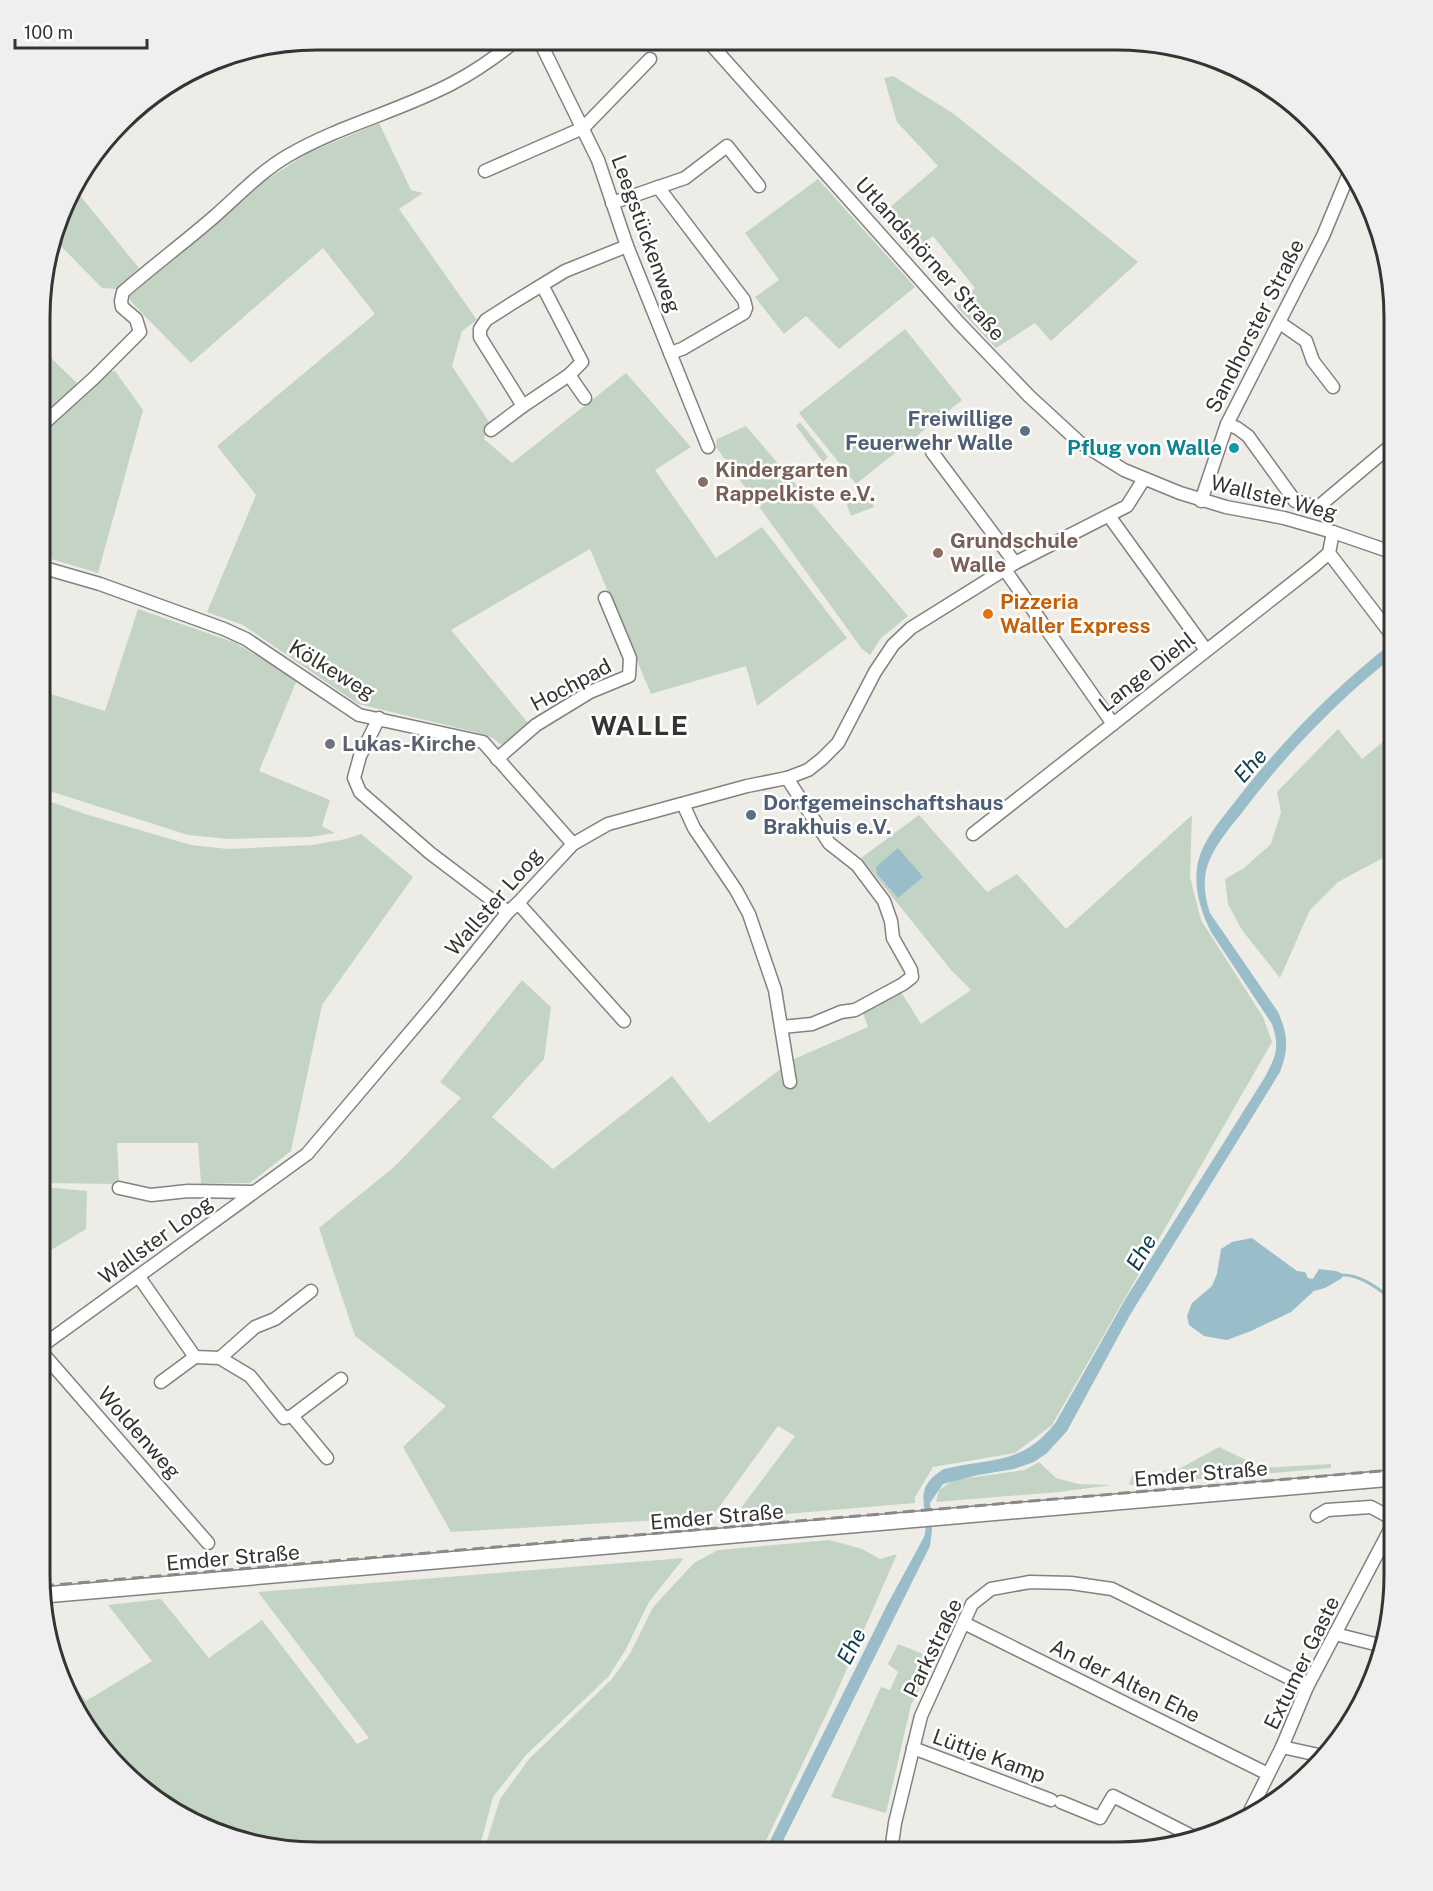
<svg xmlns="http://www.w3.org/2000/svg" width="1433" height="1891" font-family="'Public Sans',sans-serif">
<rect width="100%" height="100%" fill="#eeece7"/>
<!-- green -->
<g fill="#c4d4c4">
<path d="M 893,76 L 954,114 L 1138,262 L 1051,341 L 1035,323 L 996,348 L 956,306 L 975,288 L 933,236 L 911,252 L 881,215 L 938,166 L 897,122 L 884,78 Z"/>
<path d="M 379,123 L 411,190 L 423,193 L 399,209 L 477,320 L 462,331 L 452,366 L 489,422 L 484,439 L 512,463 L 626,373 L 691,447 L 655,470 L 716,558 L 762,527 L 847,638 L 757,706 L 746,666 L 651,694 L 590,549 L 451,630 L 528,723 L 506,743 L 500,744 L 493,738 L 475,732 L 358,704 L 243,625 L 207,612 L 256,495 L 217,446 L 375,314 L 323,248 L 191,363 L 135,306 L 130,300 L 130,296 L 249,191 L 308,153 Z"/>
<path d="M 818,179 L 915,287 L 839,349 L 806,316 L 784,334 L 755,297 L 779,280 L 745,233 Z"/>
<path d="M 73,187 L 139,268 L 117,289 L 102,288 L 55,240 Z"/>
<path d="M 905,329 L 962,400 L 856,484 L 799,413 Z"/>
<path d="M 49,356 L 78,384 L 41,417 L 41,363 Z"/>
<path d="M 115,371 L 143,410 L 98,573 L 41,556 L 41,432 L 109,372 Z"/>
<path d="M 800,422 L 828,457 L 823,462 L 796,426 Z"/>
<path d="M 746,426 L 908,616 L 881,638 L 870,655 L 862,649 L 716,447 L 717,439 Z"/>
<path d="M 868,491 L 874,507 L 851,516 L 845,500 Z"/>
<path d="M 138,609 L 236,643 L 297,680 L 259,771 L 330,800 L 322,826 L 335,833 L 309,837 L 228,839 L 188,835 L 40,788 L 41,691 L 105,711 Z"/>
<path d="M 1338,729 L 1362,759 L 1394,733 L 1394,852 L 1338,882 L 1310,910 L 1280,978 L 1242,930 L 1228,904 L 1225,879 L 1244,868 L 1271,844 L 1281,812 L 1277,792 Z"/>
<path d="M 40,798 L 85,814 L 191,845 L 228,849 L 312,845 L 346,839 L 361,834 L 413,877 L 322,1005 L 291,1151 L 250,1183 L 201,1184 L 198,1143 L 117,1143 L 119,1184 L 40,1183 Z"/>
<path d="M 919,815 L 987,892 L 1017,874 L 1066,929 L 1192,815 L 1190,877 L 1201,920 L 1263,1017 L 1272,1042 L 1052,1425 L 1015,1453 L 933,1467 L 915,1497 L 915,1503 L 740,1518 L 738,1512 L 795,1436 L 778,1426 L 712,1517 L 451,1532 L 403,1447 L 446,1406 L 355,1336 L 319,1228 L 394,1167 L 461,1098 L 440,1082 L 522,980 L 551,1007 L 544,1059 L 492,1117 L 553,1169 L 672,1076 L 709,1123 L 794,1059 L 868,1027 L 863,1013 L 901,992 L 921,1024 L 971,990 L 951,970 L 861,858 Z"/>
<path d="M 55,1188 L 87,1191 L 86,1229 L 40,1257 L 40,1189 Z"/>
<path d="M 1219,1447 L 1263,1468 L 1331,1464 L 1331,1468 L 1129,1485 L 1132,1475 L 1179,1469 Z"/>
<path d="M 1039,1462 L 1056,1478 L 1078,1484 L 1112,1485 L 1059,1492 L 936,1502 L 939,1490 L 954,1480 L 1025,1470 Z"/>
<path d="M 830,1540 L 862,1549 L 880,1559 L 897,1554 L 835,1696 L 761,1851 L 484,1850 L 500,1799 L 529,1759 L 612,1679 L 631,1652 L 653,1607 L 694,1563 L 718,1550 Z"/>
<path d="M 684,1558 L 649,1602 L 625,1651 L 608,1677 L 526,1755 L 493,1797 L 479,1850 L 280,1850 L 162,1805 L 108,1758 L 68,1698 L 61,1669 L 86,1701 L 152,1661 L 108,1605 L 161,1599 L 209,1658 L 262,1620 L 357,1744 L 369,1738 L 258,1592 Z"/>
<path d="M 898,1644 L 931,1657 L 933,1662 L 911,1705 L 886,1813 L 831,1797 L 881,1687 L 890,1690 L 898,1672 L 888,1664 Z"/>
</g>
<!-- water -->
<g fill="#9abdca">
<path d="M 1394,641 L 1394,656 C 1338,700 1287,753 1244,810 C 1232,825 1218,841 1210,859 C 1202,876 1204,895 1210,913 L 1278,1012 C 1288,1035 1289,1048 1280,1072 L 1130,1315 L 1067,1431 L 1047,1453 L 1034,1462 L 1014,1469 L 978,1475 L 943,1484 L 930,1503 L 932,1530 L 930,1546 L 778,1851 L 765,1851 L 887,1605 L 924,1537 C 932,1510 908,1490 944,1469 C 992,1457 1022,1466 1056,1422 L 1126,1298 L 1265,1077 C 1276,1056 1280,1047 1272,1024 L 1211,932 C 1200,909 1193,887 1198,862 C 1203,840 1220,821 1234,803 C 1280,743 1334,688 1394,641 Z"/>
<path d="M 898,848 L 923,877 L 898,898 L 877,874 L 876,867 Z"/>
<path d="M 1252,1238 L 1297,1271 L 1305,1272 L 1308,1278 L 1313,1279 L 1319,1269 L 1336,1271 L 1341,1273 L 1342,1278 L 1325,1288 L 1314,1291 L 1291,1312 L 1251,1331 L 1227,1340 L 1204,1336 L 1189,1325 L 1187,1316 L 1192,1303 L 1212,1286 L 1217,1274 L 1221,1249 L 1232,1242 Z"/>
</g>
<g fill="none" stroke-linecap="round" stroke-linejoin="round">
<!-- stream -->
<path stroke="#9abdca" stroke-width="3" d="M 1341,1275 C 1361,1274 1378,1289 1394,1300"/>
<defs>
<g id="minor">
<path d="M 535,40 L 541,44 L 598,160 L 627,246 L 708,447"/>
<path d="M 707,40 L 960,324 L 1029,396 L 1079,442 L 1124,470 L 1180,493 L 1226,507 L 1284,518 L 1333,532 L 1394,553"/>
<path d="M 485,171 L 583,128 L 650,59"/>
<path d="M 658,187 L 744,300 L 746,308 L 744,313 L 682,349 L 670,353"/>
<path d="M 612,203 L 685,178 L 727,146 L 759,186"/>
<path d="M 542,285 L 582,362 L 569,375 L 523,406 L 480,337 L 480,329 L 486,320 L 511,304 L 565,271 L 627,246"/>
<path d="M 1280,323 L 1306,341 L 1313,361 L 1333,387"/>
<path d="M 569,375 L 585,398"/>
<path d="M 1227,424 L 1237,428 L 1248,436 L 1295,501 L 1318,507 L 1394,443"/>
<path d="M 41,426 L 94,378 L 140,332 L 136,319 L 122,307 L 121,301 L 123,292 C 153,266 185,242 215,216 C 239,195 261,171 289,155 C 341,125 400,111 453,83 C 476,71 497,56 517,40"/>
<path d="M 491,430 L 523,406"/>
<path d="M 932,452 L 1015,563"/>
<path d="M 1201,501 L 1227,424 L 1323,236 L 1350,171"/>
<path d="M 1109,516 L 1206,650"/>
<path d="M 1329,553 L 1394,638"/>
<path d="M 41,567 L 100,584 L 224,629 L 246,639 L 359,715 L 483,742 L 573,844"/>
<path d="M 1005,570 L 1113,724"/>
<path d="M 379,718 L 360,756 L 354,778 L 360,792 L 430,853 L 508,912"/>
<path d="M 497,759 L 536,725 L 590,692 L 629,676 L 630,658 L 605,598"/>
<path d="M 683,804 L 694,828 L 736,890 L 749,914 L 775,990 L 790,1082"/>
<path d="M 973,834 L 1314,566 L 1329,553 L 1333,532"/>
<path d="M 518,903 L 624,1021"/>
<path d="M 782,1027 L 812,1024 L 841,1012 L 855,1010 L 903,984 L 912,977 L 911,970 L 893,938 L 891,921 L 884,901 L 857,865 L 829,843 L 787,778"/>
<path d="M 119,1188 L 151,1195 L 188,1191 L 253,1192"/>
<path d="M 139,1277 L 195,1357 L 220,1358 L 250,1376 L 284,1418 L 292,1416 L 327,1458"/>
<path d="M 39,1348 L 307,1154 L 434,1004 L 508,912 L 518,903 L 573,844 L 608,824 L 747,786 L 787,778 L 808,770 L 822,759 L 838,743 L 875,672 L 893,645 L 911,628 L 1015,563 L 1127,506 L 1144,479"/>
<path d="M 39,1349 L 208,1543"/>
<path d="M 220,1358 L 255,1327 L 275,1319 L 311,1291"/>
<path d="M 161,1382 L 195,1357"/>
<path d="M 292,1416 L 341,1379"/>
<path d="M 1317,1516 L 1327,1510 L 1371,1507 L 1393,1519"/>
<path d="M 964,1623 L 1268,1774"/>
<path d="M 1335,1634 L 1383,1646"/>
<path d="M 1282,1747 L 1323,1756"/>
<path d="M 913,1748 L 1051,1800"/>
<path d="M 1061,1802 L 1100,1818 L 1113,1796 L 1190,1835"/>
<path d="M 1246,1819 L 1282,1747 L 1307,1687 L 1393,1524"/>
<path d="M 891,1851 L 895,1823 L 921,1716 L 972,1604 L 991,1589 L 1030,1582 L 1071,1583 L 1112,1589 L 1307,1687"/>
</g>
<path id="major" d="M 44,1595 L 1393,1478"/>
</defs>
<!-- minor casing -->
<use href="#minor" stroke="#84827e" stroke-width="15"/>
<!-- major casing -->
<use href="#major" stroke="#84827e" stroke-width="18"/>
<!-- minor -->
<use href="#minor" stroke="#fff" stroke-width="12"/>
<!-- major -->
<use href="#major" stroke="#fff" stroke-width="15"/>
<!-- rail -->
<path stroke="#8a8985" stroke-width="3" stroke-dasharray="12 6" stroke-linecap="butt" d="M 42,1586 L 1393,1470"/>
</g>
<!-- markers -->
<g fill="#5c6f8a" stroke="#fff" stroke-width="2">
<circle cx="1025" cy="431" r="6"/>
<circle cx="751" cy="815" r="6"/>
</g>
<circle fill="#0f9aa8" stroke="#fff" stroke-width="2" cx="1234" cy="448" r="6"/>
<g fill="#8d6e63" stroke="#fff" stroke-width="2">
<circle cx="703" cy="482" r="6"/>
<circle cx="938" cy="553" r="6"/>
</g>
<circle fill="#e8710a" stroke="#fff" stroke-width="2" cx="988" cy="614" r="6"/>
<circle fill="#6b7280" stroke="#fff" stroke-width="2" cx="330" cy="744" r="6"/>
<g text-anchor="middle" stroke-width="5" stroke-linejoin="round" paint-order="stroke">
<!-- street labels -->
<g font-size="21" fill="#353432" stroke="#fff">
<text transform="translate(646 234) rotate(70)" y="7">Leegstückenweg</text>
<text transform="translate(930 259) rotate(48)" y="7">Utlandshörner Straße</text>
<text transform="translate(1255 326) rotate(-63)" y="7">Sandhorster Straße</text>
<text transform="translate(1274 498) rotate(14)" y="7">Wallster Weg</text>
<text transform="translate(332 670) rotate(31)" y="7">Kölkeweg</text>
<text transform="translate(1147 672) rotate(-38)" y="7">Lange Diehl</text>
<text transform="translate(571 685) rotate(-28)" y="7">Hochpad</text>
<text transform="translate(494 902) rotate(-49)" y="7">Wallster Loog</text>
<text transform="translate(156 1240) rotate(-36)" y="7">Wallster Loog</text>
<text transform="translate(139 1433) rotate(49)" y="7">Woldenweg</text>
<text transform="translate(1201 1474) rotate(-5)" y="7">Emder Straße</text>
<text transform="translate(717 1517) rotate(-5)" y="7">Emder Straße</text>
<text transform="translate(233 1558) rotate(-5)" y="7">Emder Straße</text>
<text transform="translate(933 1648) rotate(-64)" y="7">Parkstraße</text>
<text transform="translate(1302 1663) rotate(-64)" y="7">Extumer Gaste</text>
<text transform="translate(1125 1681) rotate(26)" y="7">An der Alten Ehe</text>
<text transform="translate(989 1756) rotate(20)" y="7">Lüttje Kamp</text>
</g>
<!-- service labels -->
<g font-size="21" font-weight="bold" fill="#4e5e75" stroke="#fff" text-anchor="end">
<text x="1013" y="426">Freiwillige<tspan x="1013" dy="24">Feuerwehr Walle</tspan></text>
<text x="763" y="810" text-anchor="start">Dorfgemeinschaftshaus<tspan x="763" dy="24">Brakhuis e.V.</tspan></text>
</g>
<!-- culture labels -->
<g font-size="21" font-weight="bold" fill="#0d838f" stroke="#fff" text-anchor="end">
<text x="1222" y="455">Pflug von Walle</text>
</g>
<!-- education labels -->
<g font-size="21" font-weight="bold" fill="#785e54" stroke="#fff" text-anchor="start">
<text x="715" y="477">Kindergarten<tspan x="715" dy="24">Rappelkiste e.V.</tspan></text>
<text x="950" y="548">Grundschule<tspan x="950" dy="24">Walle</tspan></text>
</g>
<!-- food labels -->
<g font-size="21" font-weight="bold" fill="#c56008" stroke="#fff" text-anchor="start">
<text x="1000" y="609">Pizzeria<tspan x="1000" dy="24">Waller Express</tspan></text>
</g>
<!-- worship labels -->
<g font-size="21" font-weight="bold" fill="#5b616d" stroke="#fff" text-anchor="start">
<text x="342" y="751">Lukas-Kirche</text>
</g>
<!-- water labels -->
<g font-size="22" font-style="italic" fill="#0a3d4d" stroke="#fff">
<text transform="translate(1250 765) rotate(-48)" y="8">Ehe</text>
<text transform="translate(1141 1252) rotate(-60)" y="8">Ehe</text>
<text transform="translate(851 1646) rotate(-63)" y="8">Ehe</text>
</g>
<!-- district labels -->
<g font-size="27" font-weight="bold" letter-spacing="1.5" fill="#353432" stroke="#fff">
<text x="640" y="735">WALLE</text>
</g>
</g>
<!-- crop -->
<path d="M0 0H1433V1891H0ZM317 50H1117A267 267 0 0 1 1384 317V1575A267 267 0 0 1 1117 1842H317A267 267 0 0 1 50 1575V317A267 267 0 0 1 317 50Z" fill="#efefef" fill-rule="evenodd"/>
<path fill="none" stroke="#353432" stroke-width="3" d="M317 50H1117A267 267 0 0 1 1384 317V1575A267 267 0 0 1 1117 1842H317A267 267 0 0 1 50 1575V317A267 267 0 0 1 317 50Z"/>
<!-- scale -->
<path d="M15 39v9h132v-9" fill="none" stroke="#353432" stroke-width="3"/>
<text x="24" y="39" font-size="18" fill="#353432" stroke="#ffffff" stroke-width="4.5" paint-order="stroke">100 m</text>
</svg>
